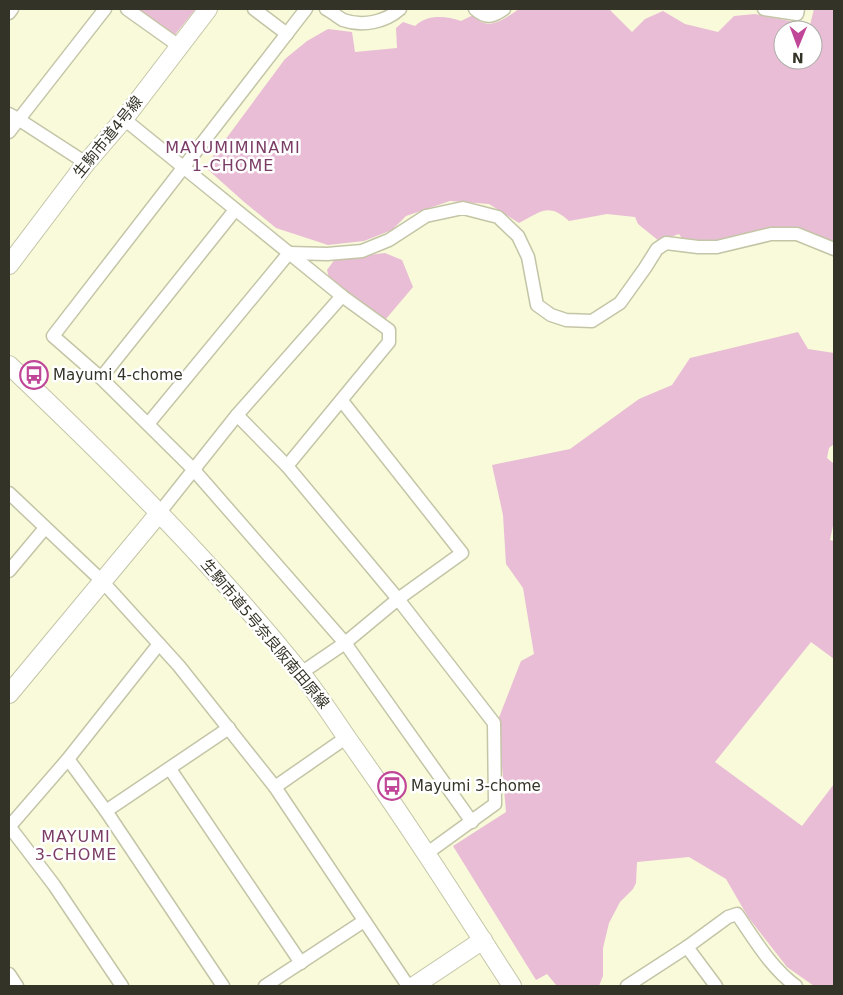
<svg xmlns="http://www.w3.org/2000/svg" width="843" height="995" font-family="'DejaVu Sans','Noto Sans JP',sans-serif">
<rect width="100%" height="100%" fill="#f8fada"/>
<!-- green -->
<g fill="#e8bdd5" fill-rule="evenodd">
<path d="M 134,9 L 194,9 L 194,11 L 174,36 Z"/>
<path d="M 519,9 L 609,9 L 632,32 L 645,19 L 663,11 L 685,24 L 718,32 L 734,16 L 755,14 L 810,25 L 814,9 L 834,9 L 834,246 L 780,230 L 719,243 L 683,240 L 679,234 L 659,241 L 638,224 L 635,217 L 607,214 L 569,221 C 548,202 541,212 519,223 L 489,204 L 450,201 L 406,216 L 392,230 L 364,241 L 328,245 L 276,228 L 243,201 L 205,167 L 285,59 L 307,41 L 328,29 L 352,32 L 355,52 L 397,48 L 396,28 L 403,22 L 415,26 C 428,14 445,16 461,21 L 473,15 C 488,33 504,19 519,9 ZM 783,30 L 813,30 L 813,60 L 783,60 Z"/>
<path d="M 385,253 L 402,260 L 413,287 L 385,320 L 329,278 L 327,270 L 335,259 Z"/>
<path d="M 798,332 L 808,349 L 834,353 L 834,444 L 829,448 L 827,458 L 834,464 L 834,521 L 830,540 L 834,541 L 834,659 L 811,642 L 715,762 L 802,826 L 834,784 L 834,986 L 814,986 L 787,967 L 748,917 L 726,879 L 689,857 L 637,862 L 636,883 L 633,889 L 620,902 L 609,923 L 603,948 L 603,976 L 599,986 L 557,986 L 547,974 L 536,980 L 453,846 L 506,812 L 498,720 L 521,661 L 534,654 L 523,588 L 506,564 L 503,515 L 492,465 L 570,449 L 639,399 L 672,385 L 690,358 Z"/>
</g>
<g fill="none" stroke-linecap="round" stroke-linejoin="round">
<defs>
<g id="street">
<path d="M 127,9 L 179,46"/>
<path d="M 254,9 L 287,34"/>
<path d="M 306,9 L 53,336 L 101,378 L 193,469 L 345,643 L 472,822"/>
<path d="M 326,9 C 332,12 338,17 343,20 C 363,27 385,22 400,9"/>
<path d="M 475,9 C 486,19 493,17 504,9"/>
<path d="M 764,9 L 797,14 L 798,9"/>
<path d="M 9,13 L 12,9"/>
<path d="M 9,114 L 18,119 L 86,163"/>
<path d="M 124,119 L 342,296 L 389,330 L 389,342 L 287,466"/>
<path d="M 9,132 L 105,9"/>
<path d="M 101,378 L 235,210"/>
<path d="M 237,415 L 287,466 L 398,599 L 494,723 L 495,804 L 426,854"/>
<path d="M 148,424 L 289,253 L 327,254 L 362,251 L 389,240 L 426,216 L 463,208 L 498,217 L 518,236 L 528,257 L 537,305 L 551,315 L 566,320 L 592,321 L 620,303 L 645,268 L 657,249 L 666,243 L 698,247 L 717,247 L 771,234 L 797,234 L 834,249"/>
<path d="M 9,493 L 102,581 L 179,666 L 275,787 L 408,986"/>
<path d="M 160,512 L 237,415 L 342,296"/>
<path d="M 9,571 L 45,528"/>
<path d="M 301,673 L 345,643 L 398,599 L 462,553 L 342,401"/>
<path d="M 68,759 L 106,811 L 223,986"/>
<path d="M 170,769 L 301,963"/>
<path d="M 275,787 L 347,737"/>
<path d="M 106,811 L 229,728"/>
<path d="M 9,826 L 54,885 L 122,986"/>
<path d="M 9,827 L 68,759 L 159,644"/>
<path d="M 687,947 L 716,986"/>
<path d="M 9,974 L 17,986"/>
<path d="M 265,986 L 364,921"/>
<path d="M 627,986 L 687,947 L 728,917 L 737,914 C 755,940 771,968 796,986"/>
</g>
<g id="secondary">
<path d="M 9,265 L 86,163 L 124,119 L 208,9"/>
<path d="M 9,365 C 112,463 211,561 300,672 C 317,693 332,716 347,738 C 405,819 458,902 512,986"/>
<path d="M 9,694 L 160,512"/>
<path d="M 414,986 L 483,940"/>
</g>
</defs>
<!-- street casing -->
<use href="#street" stroke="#c4c5a7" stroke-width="15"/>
<!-- secondary casing -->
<use href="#secondary" stroke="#c4c5a7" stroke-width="20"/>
<!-- street -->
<use href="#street" stroke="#fff" stroke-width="12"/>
<!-- secondary -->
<use href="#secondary" stroke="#fff" stroke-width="18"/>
</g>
<!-- icons -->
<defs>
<symbol id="bus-ring" viewBox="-11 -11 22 22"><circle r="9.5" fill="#fff" stroke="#c04697" stroke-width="1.5"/><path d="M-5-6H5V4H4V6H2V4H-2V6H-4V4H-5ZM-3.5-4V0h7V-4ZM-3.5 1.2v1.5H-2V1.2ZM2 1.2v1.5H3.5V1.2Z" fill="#c04697"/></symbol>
</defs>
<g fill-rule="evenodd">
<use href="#bus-ring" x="18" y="359" width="32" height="32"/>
<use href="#bus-ring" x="376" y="770" width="32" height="32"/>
</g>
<g text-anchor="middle" stroke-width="5" stroke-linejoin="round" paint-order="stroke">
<!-- street labels -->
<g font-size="15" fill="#333327" stroke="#fff">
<text transform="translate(108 137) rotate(-51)" y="5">生駒市道4号線</text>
<text transform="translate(265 634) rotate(50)" y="5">生駒市道5号奈良阪南田原線</text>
</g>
<!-- poi labels -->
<g font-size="15" fill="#333327" stroke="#fff" text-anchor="start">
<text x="53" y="380">Mayumi 4-chome</text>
<text x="411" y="791">Mayumi 3-chome</text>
</g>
<!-- neighbourhood labels -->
<g font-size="16" letter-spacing="1" fill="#7b3d65" stroke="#fff">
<text x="233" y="153">MAYUMIMINAMI<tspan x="233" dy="18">1-CHOME</tspan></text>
<text x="76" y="842">MAYUMI<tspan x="76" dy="18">3-CHOME</tspan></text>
</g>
</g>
<!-- border -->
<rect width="843" height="995" fill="none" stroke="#333327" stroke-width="20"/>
<!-- north arrow -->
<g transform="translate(798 45) rotate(181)"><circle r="24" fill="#ffffff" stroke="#adada9"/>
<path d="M0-4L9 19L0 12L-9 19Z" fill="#c04697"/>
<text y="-8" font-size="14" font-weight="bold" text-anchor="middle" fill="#333327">N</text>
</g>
</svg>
